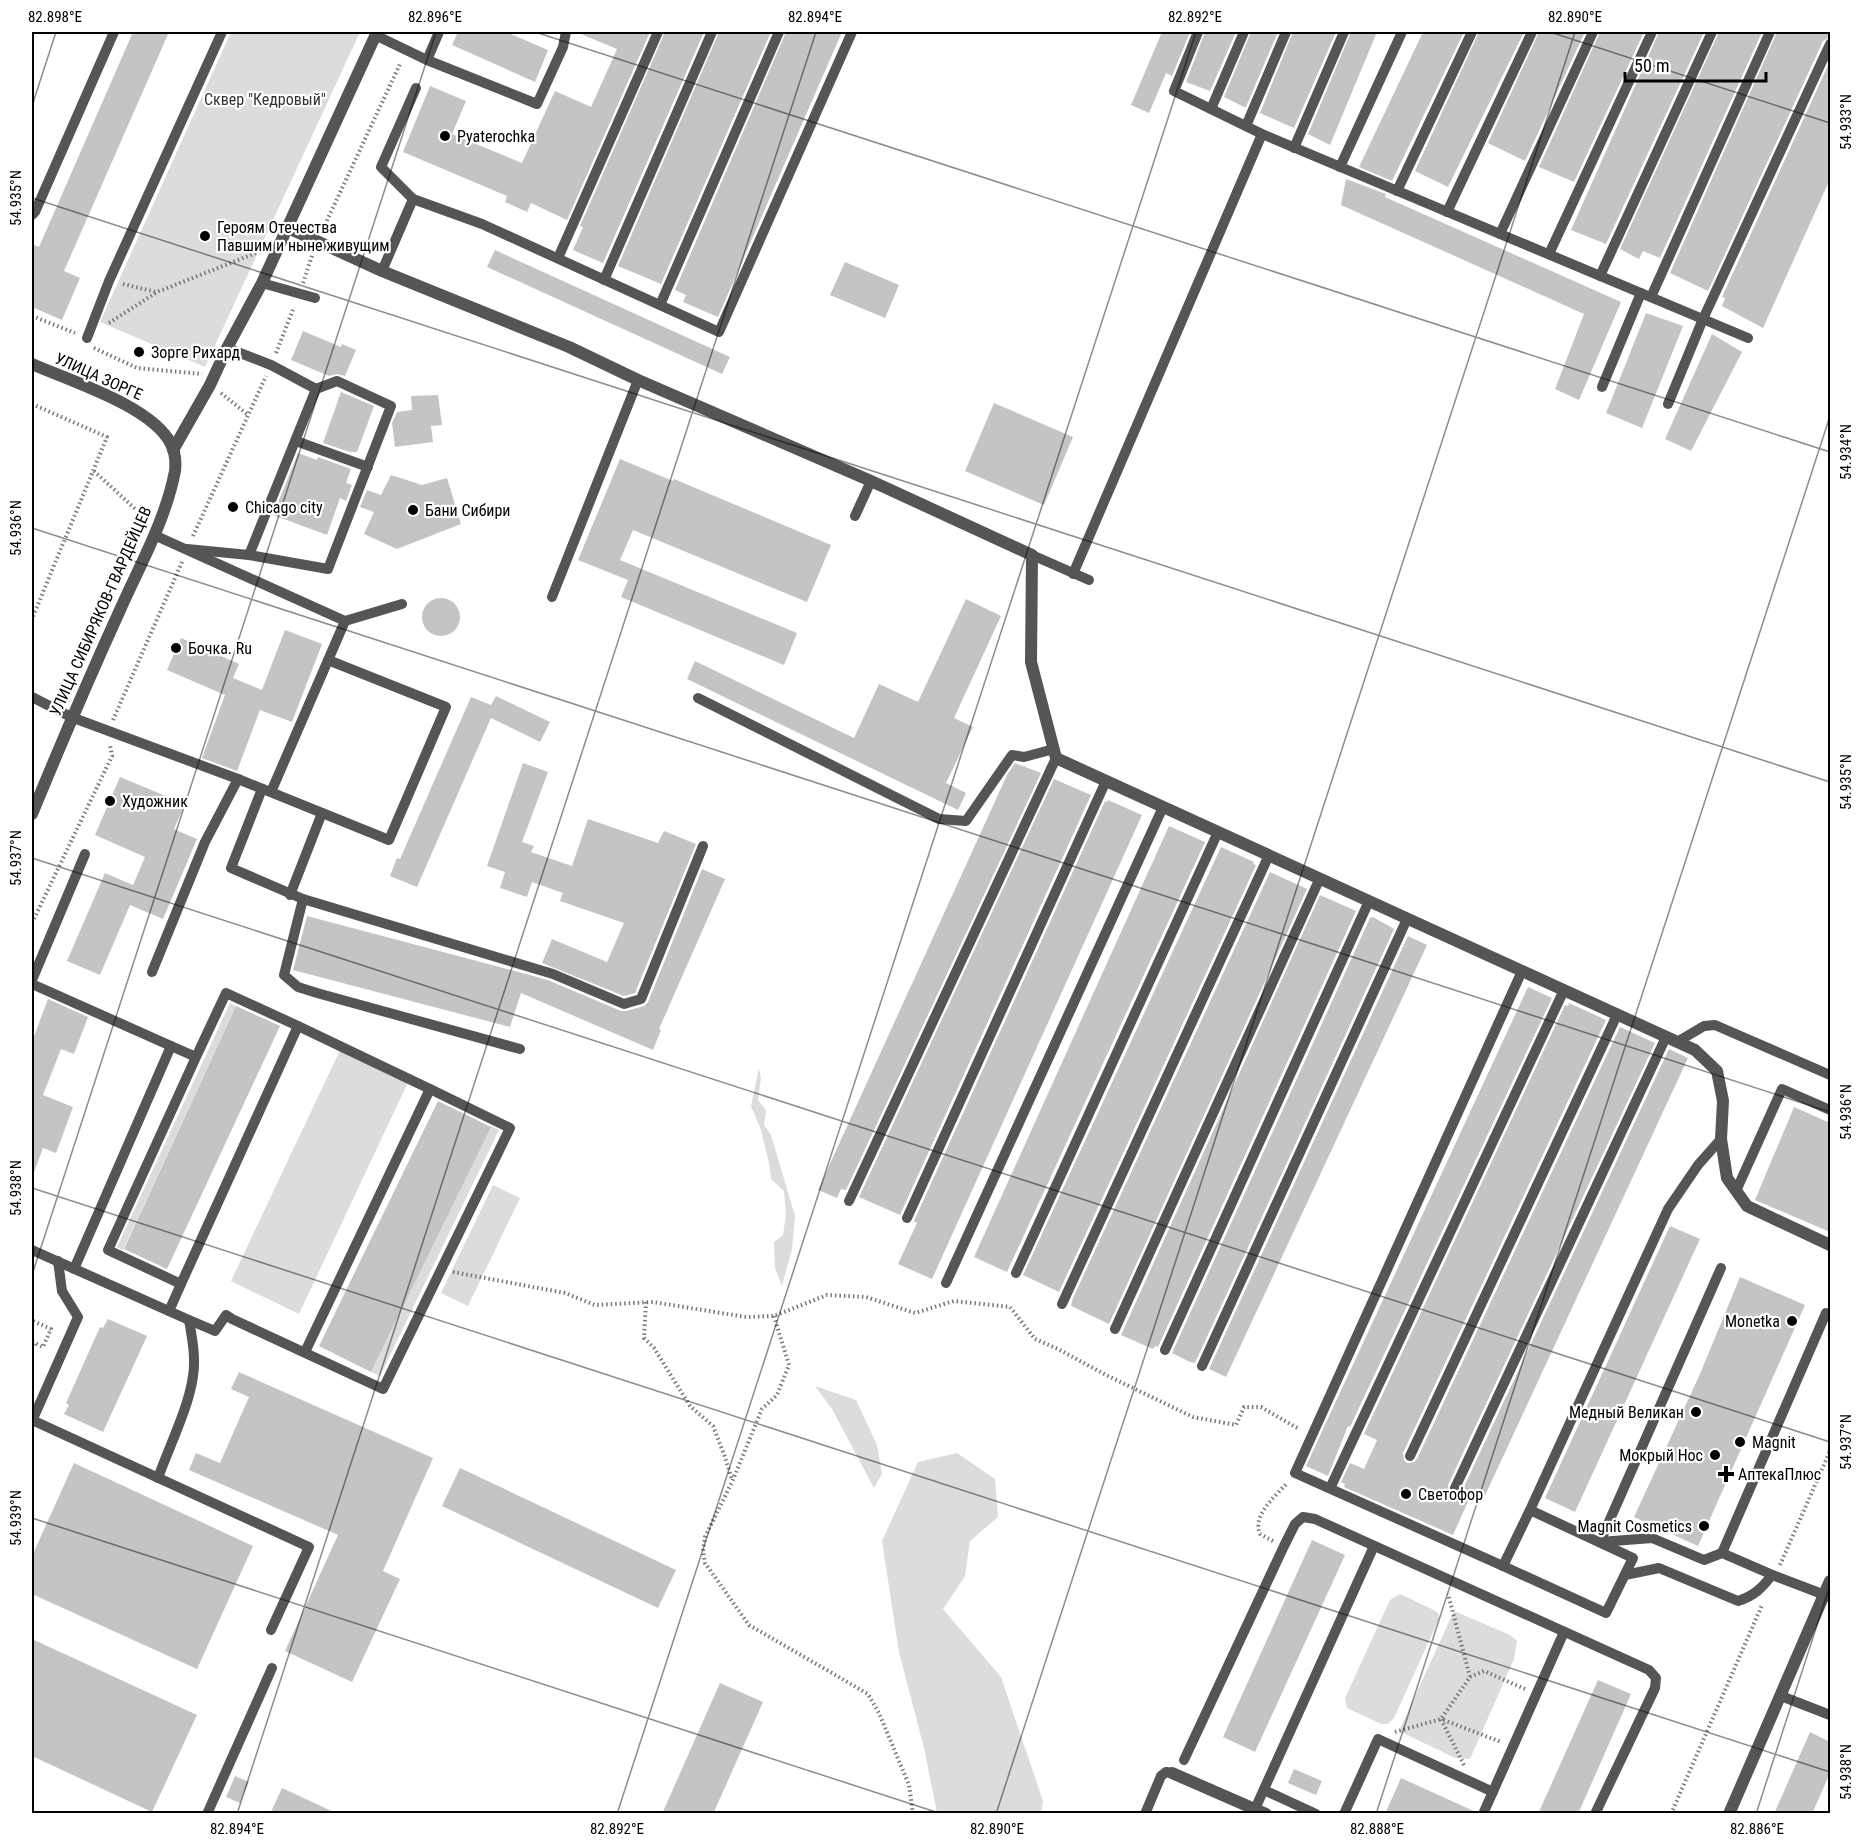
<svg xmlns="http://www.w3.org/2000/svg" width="1862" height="1845" font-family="'Roboto Condensed',sans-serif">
<rect width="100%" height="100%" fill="#fff"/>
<!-- green -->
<g fill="#dcdcdc">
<path d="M 231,32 L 360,32 L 205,367 L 100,322 Z"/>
<path d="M 230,1003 L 236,1006 L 123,1250 L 117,1247 Z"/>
<path d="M 342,1046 L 410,1078 L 299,1314 L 231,1281 Z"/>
<path d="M 759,1068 L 761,1078 L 758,1100 L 766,1110 L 764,1125 L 771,1135 L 795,1216 L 792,1249 L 782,1286 L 775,1268 L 774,1242 L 783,1235 L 786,1214 L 784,1191 L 771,1179 L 769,1163 L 761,1130 L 751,1106 Z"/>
<path d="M 491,1126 L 499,1130 L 380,1376 L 371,1372 Z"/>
<path d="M 493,1185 L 520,1198 L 468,1306 L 441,1293 Z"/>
<path d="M 815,1386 L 856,1400 L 877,1445 L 882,1474 L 874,1488 L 832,1409 Z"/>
<path d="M 957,1453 L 995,1479 L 998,1517 L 970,1541 L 965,1576 L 943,1609 L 1001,1677 L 1043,1801 L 1041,1813 L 937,1813 L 924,1748 L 899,1652 L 882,1541 L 918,1462 Z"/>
<path d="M 1400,1594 L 1434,1610 L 1439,1614 L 1439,1619 L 1394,1718 L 1388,1724 L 1381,1724 L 1347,1708 L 1345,1698 L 1390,1600 Z"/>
<path d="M 1454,1611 L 1510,1635 L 1517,1641 L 1514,1659 L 1470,1759 L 1455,1758 L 1399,1731 Z"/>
</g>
<!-- building -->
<g fill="#c4c4c4">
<path d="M 133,32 L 169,32 L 64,271 L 80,278 L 62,320 L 32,307 L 32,244 L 39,247 Z"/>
<path d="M 458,32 L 506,32 L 548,50 L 535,82 L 452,45 Z"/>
<path d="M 576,32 L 650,32 L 567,220 L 531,203 L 527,212 L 505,202 L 507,196 L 403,152 L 430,86 L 466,101 L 452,134 L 522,163 L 555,91 L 591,107 L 617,49 Z"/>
<path d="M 665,32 L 704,32 L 603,263 L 573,250 L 583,227 L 580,226 Z"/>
<path d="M 719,32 L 771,32 L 661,284 L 618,266 Z"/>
<path d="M 786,32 L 842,32 L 718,317 L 683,302 L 686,295 L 675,290 Z"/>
<path d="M 1162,32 L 1190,32 L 1172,76 L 1166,73 L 1149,113 L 1131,105 Z"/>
<path d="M 1205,32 L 1236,32 L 1210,91 L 1186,82 Z"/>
<path d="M 1251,32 L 1278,32 L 1246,107 L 1244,107 L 1224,97 Z"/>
<path d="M 1293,32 L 1336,32 L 1294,128 L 1260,113 Z"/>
<path d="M 1351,32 L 1377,32 L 1330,145 L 1308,134 Z"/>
<path d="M 1423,32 L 1464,32 L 1392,181 L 1359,167 Z"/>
<path d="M 1479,32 L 1524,32 L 1448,187 L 1415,171 Z"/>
<path d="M 1539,32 L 1585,32 L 1525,161 L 1488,143 Z"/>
<path d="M 1600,32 L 1644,32 L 1574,182 L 1539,167 Z"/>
<path d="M 1659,32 L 1704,32 L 1606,244 L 1571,230 Z"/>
<path d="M 1719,32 L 1762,32 L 1660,258 L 1643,251 L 1639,259 L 1620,249 Z"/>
<path d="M 1777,32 L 1830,32 L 1830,37 L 1823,41 L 1708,291 L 1670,273 Z"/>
<path d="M 1830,61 L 1830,179 L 1763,328 L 1722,306 L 1725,298 L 1722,297 Z"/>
<path d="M 1346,179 L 1386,194 L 1385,197 L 1621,302 L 1579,400 L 1555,389 L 1584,314 L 1341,205 Z"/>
<path d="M 495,250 L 730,357 L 722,374 L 487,267 Z"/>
<path d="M 845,262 L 899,285 L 885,318 L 830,295 Z"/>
<path d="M 1646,313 L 1683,326 L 1642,428 L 1606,413 Z"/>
<path d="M 303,331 L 341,347 L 342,344 L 356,350 L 345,376 L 337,374 L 329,376 L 291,360 Z"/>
<path d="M 1712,334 L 1742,352 L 1691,451 L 1665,439 Z"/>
<path d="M 341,392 L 374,406 L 357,452 L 350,452 L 323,443 Z"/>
<path d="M 438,395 L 442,425 L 431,426 L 433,442 L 395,447 L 392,423 L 397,412 L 412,410 L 411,396 Z"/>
<path d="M 994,403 L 1073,437 L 1044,505 L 965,471 Z"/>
<path d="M 298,453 L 317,460 L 318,457 L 351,469 L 346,483 L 352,485 L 346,501 L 340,498 L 327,535 L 273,515 Z"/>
<path d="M 620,459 L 673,481 L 674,479 L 831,545 L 807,602 L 633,530 L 620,560 L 797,633 L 784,665 L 621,597 L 628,580 L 578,560 Z"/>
<path d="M 391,475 L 422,485 L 447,478 L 461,524 L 397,549 L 364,534 L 374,512 L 360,507 L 367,490 L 381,495 Z"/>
<circle cx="441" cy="617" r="19"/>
<path d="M 966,599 L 1001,616 L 954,718 L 973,727 L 946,783 L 966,793 L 958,810 L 687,679 L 695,661 L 854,738 L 879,684 L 918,702 Z"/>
<path d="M 285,630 L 322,644 L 292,722 L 260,710 L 237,771 L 202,758 L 225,695 L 167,670 L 181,638 L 239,664 L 233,678 L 262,690 Z"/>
<path d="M 496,696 L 550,722 L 540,742 L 491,718 L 417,887 L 390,876 L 397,858 L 400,859 L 471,697 L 491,705 Z"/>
<path d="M 523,763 L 548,772 L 522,842 L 534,846 L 531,852 L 572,866 L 588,819 L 658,843 L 664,831 L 696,844 L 635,993 L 624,996 L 542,963 L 552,939 L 607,962 L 624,923 L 560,901 L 563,893 L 532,882 L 527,897 L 500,888 L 505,872 L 487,866 Z"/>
<path d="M 1015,763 L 1041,773 L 846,1190 L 841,1189 L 837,1198 L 818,1190 L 1007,775 Z"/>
<path d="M 120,777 L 185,804 L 174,829 L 197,839 L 163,919 L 130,905 L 100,975 L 67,961 L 105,873 L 133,885 L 145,857 L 95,835 Z"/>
<path d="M 1054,779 L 1091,795 L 900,1215 L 859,1197 Z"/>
<path d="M 1108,800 L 1142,815 L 932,1279 L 898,1264 L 917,1223 L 914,1221 L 1105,801 L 1107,802 Z"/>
<path d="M 1169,826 L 1205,842 L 1007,1272 L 974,1257 Z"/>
<path d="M 1221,847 L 1254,862 L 1253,864 L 1256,865 L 1059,1292 L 1023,1275 Z"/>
<path d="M 702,869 L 725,879 L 659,1029 L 661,1030 L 653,1050 L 521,993 L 510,1027 L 293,970 L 307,916 L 530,975 L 550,981 L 621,1011 L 626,1011 L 644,1006 L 648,1002 Z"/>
<path d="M 1270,872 L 1307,889 L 1109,1324 L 1071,1306 L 1073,1298 Z"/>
<path d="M 1320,895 L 1356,911 L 1158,1347 L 1155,1346 L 1153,1349 L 1121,1335 Z"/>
<path d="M 1373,917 L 1394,929 L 1195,1363 L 1190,1362 L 1172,1353 L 1370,918 Z"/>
<path d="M 1408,936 L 1427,945 L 1226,1377 L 1209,1369 Z"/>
<path d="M 1528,987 L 1552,998 L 1350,1427 L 1348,1426 L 1328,1476 L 1306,1466 Z"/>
<path d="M 48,999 L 88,1017 L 74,1054 L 61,1049 L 43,1095 L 73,1107 L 56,1153 L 43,1148 L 33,1175 L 32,1042 Z"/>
<path d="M 1569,1003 L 1606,1020 L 1403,1453 L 1404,1460 L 1407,1463 L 1414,1462 L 1417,1459 L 1620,1027 L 1655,1043 L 1448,1485 L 1449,1492 L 1452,1495 L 1459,1494 L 1462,1491 L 1669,1049 L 1688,1058 L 1482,1502 L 1470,1497 L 1453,1535 L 1344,1487 L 1345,1484 L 1341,1482 L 1350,1463 L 1364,1469 L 1377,1440 L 1364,1434 L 1565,1005 L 1568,1006 Z"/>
<path d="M 236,1006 L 280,1026 L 167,1269 L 124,1249 Z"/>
<path d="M 438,1101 L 491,1127 L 371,1372 L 319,1346 Z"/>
<path d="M 1794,1107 L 1830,1123 L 1830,1232 L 1755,1200 Z"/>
<path d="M 1670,1226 L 1700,1239 L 1575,1512 L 1545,1498 Z"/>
<path d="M 1740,1277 L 1805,1305 L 1698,1546 L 1634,1517 L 1700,1374 Z"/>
<path d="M 108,1319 L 147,1336 L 103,1432 L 64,1414 L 69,1405 L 66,1403 L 100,1327 L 103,1328 Z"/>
<path d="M 239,1372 L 433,1458 L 383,1571 L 400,1579 L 352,1682 L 285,1651 L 338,1535 L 189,1470 L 196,1453 L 220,1463 L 249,1397 L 231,1389 Z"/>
<path d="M 74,1463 L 253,1546 L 197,1669 L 32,1594 L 32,1556 Z"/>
<path d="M 460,1468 L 676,1570 L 658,1608 L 442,1506 Z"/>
<path d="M 1312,1540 L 1345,1555 L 1255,1752 L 1223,1737 Z"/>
<path d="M 32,1639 L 197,1715 L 152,1812 L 32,1756 Z"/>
<path d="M 1598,1680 L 1631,1694 L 1578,1814 L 1538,1814 Z"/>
<path d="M 720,1683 L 763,1702 L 713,1814 L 662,1814 Z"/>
<path d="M 1810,1732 L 1830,1742 L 1830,1773 L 1812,1814 L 1774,1814 Z"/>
<path d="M 1294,1769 L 1322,1781 L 1316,1795 L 1288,1783 Z"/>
<path d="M 235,1776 L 249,1782 L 240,1803 L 226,1797 Z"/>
<path d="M 1401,1778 L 1476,1812 L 1476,1814 L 1385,1814 Z"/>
<path d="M 282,1788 L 338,1814 L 270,1814 Z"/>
</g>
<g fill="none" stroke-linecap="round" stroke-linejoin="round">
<!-- path -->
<g stroke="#777" stroke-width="4" stroke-dasharray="1.5 3" stroke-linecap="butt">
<path d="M 323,229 L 401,62"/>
<path d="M 303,283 L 313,253"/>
<path d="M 123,284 L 156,292"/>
<path d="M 32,316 L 75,333"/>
<path d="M 109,323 L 157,292 L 261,251"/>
<path d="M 94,348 L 137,368 L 202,374"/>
<path d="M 276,353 L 294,307"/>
<path d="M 221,393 L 248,415"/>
<path d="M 32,404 L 107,437 L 32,619"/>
<path d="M 94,471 L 146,519"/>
<path d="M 193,536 L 266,376"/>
<path d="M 113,720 L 182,562"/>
<path d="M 32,923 L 112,756 L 110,745"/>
<path d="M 453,1272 L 565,1293 L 595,1305 L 653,1302 L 746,1317 L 774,1316 L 827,1295 L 866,1297 L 915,1313 L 954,1301 L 1010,1307 L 1035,1339 L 1058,1349 L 1106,1375 L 1193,1417 L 1236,1425 L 1244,1407 L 1261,1407 L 1299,1429"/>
<path d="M 646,1302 L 644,1338 L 654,1348 L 690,1406 L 713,1426 L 725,1457 L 732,1480"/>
<path d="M 774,1316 L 789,1365 L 777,1395 L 762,1409 L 732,1482 L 705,1537 L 703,1551 L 705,1563 L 749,1625 L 868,1694 L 879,1713 L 909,1785 L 913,1814"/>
<path d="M 32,1325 L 33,1321 L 51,1329 L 43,1347 L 32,1342"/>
<path d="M 32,1349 L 34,1343"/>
<path d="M 1273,1541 L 1260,1534 C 1252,1515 1275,1497 1287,1483"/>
<path d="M 1780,1565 L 1830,1451"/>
<path d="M 1470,1677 L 1484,1671 L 1525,1689"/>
<path d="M 1395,1732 L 1441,1719 L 1470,1677 L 1448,1594"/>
<path d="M 1464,1765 L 1441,1719 L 1501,1742"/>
<path d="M 1671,1814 L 1762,1605"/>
</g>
<!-- lane -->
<g stroke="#555" stroke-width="10">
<path d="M 1198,32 L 1174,91 L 1262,134 L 1748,338"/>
<path d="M 375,35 L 427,60 L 537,104 L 563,47 L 566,32"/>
<path d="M 427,60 L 439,32"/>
<path d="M 1211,109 L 1244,32"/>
<path d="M 1246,126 L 1286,32"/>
<path d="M 1294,148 L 1344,32"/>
<path d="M 1340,167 L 1402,32"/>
<path d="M 1397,191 L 1472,32"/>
<path d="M 413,199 L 381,167 L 416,88"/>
<path d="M 1447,212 L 1532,32"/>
<path d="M 32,215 L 35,212 L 114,32"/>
<path d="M 1500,234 L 1593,32"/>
<path d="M 1549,254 L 1652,32"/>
<path d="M 558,258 L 658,32"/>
<path d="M 382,271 L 413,199 L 482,224 L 719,332 L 852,32"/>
<path d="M 1600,276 L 1712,32"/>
<path d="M 604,280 L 712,32"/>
<path d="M 262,283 L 315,298"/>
<path d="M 1651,297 L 1770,32"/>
<path d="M 660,305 L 779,32"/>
<path d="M 87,338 L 109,281 L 222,32"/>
<path d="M 227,348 L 271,365 L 316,389 L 249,555"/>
<path d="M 1602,387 L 1641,293"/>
<path d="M 1668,404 L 1703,319 L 1830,44"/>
<path d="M 296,441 L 368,467"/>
<path d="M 855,516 L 871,481"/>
<path d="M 154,535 L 345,621 L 402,604"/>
<path d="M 187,549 L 249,555 L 328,569 L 391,406 L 337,381 L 316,389"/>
<path d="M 1032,555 L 1089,580"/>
<path d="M 1073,574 L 1262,134"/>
<path d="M 552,597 L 638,380"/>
<path d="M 32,697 L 71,717 L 238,779 L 389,840 L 446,707 L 328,660"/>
<path d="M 698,698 L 939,819 L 966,821 L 1012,755 L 1024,757 L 1054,749"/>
<path d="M 262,789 L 231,868 L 303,899 L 284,975 L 298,987 L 317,993 L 520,1049"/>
<path d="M 271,792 L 345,621"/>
<path d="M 290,895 L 322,813"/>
<path d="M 303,899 L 553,974 L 624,1004 L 641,999 L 703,846"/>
<path d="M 152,972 L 205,842 L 238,779"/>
<path d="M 32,980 L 85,854"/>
<path d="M 32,984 L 171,1046 L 74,1269"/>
<path d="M 298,1026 L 430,1089"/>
<path d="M 1677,1042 L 1704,1026 L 1715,1025 L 1830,1075"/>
<path d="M 171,1046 L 196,1057 L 108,1250 L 181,1284 L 298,1026 L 226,993 L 196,1057"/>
<path d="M 1736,1191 L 1782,1089 L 1830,1110"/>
<path d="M 849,1201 L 1056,758"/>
<path d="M 907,1218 L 1106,781"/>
<path d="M 32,1250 L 189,1320"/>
<path d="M 1721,1268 L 1600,1542 L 1652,1538 L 1704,1560 L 1722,1553 L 1775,1576 L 1830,1597"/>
<path d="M 1016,1273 L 1218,832"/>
<path d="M 946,1283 L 1163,807"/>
<path d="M 1062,1304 L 1269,855"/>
<path d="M 169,1311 L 181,1284"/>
<path d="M 1115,1329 L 1320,878"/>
<path d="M 1165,1350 L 1369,901"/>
<path d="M 1202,1366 L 1407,919"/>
<path d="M 32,1420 L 309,1547 L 271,1630"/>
<path d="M 32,1421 L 78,1317 L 62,1291 L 58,1261"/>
<path d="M 1410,1456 L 1617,1015"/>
<path d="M 158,1478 C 169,1447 189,1407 193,1376 C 196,1357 192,1338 189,1320 L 215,1331 L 226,1315 L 232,1319 L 383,1389 L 510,1128 L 430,1089 L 305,1352"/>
<path d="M 1332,1484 L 1564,990"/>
<path d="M 1455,1488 L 1666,1037"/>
<path d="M 1530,1510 L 1503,1566 L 1606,1613 L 1633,1558 L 1530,1510 L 1668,1209 L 1698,1165 L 1721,1139"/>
<path d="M 1722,1553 L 1826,1313"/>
<path d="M 1503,1566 L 1295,1473 L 1522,971"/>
<path d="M 1625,1575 L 1659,1568 L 1738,1601 C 1754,1596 1762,1588 1772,1575"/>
<path d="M 1781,1696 L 1830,1715"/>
<path d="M 1184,1760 L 1284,1546 L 1295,1524 L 1303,1517 L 1315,1519 L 1649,1670 L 1656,1678 L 1655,1688 L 1595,1814"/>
<path d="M 1264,1790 L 1316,1814"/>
<path d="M 1255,1809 L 1374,1546"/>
<path d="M 207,1814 L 272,1668"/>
<path d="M 1145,1814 L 1161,1776 L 1166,1772 L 1172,1773"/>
<path d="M 1344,1814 L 1378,1739 L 1493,1792"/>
<path d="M 1483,1814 L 1564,1632"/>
</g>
<!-- street -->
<g stroke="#555" stroke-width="12">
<path d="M 286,227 L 382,271 L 569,347 L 638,380 L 871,481 L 1032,555 L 1031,662 L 1056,758 L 1695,1050 L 1717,1071 L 1723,1101 L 1721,1139 L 1727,1178 L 1747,1206 L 1830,1245"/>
<path d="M 32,364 C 70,381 152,406 171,444 C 175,452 176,462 175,471 C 166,519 140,565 120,610 C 89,678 60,746 32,814"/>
<path d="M 173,450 L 210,385 L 227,348 L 262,283 L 377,32"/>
<path d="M 1172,1773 L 1266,1814"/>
<path d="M 1729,1814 L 1830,1581"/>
</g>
</g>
<!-- ticks -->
<path fill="none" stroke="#000" stroke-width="1.5" stroke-opacity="0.45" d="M 535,32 L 1830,452M 1550,32 L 1830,123M 32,106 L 56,32M 32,198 L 1830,782M 32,528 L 1830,1112M 32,858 L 1830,1442M 32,1188 L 1830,1772M 32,1275 L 436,32M 32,1518 L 942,1814M 237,1814 L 816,32M 617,1814 L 1196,32M 996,1814 L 1575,32M 1376,1814 L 1830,416M 1756,1814 L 1830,1585"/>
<!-- markers -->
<g fill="#000" stroke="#fff" stroke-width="2">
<circle cx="445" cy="136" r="6"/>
<circle cx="205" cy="236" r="6"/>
<circle cx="139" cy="352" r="6"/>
<circle cx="233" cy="507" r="6"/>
<circle cx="413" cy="510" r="6"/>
<circle cx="176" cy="648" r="6"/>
<circle cx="110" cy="801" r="6"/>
<circle cx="1792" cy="1321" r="6"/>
<circle cx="1696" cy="1412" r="6"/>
<circle cx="1740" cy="1442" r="6"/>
<circle cx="1715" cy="1455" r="6"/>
<path d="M1723 1465h6v6h6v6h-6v6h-6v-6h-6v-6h6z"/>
<circle cx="1406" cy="1494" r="6"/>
<circle cx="1704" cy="1526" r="6"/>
</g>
<g text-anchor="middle" stroke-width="4.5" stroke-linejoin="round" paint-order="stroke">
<!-- park labels -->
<g font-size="16" fill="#333" stroke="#fff">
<text x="265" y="105">Сквер "Кедровый"</text>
</g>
<!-- poi labels -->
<g font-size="16" fill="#000" stroke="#fff" text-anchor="start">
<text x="457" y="142">Pyaterochka</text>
<text x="217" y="233">Героям Отечества<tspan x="217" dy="18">Павшим и ныне живущим</tspan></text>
<text x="151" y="358">Зорге Рихард</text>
<text x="245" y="513">Chicago city</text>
<text x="425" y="516">Бани Сибири</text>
<text x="188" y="654">Бочка. Ru</text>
<text x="122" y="807">Художник</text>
<text x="1780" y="1327" text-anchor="end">Monetka</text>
<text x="1684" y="1418" text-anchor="end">Медный Великан</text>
<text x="1752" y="1448">Magnit</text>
<text x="1703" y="1461" text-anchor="end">Мокрый Нос</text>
<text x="1738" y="1480">АптекаПлюс</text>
<text x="1418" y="1500">Светофор</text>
<text x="1692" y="1532" text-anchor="end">Magnit Cosmetics</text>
</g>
<!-- street labels -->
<g font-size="16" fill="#000" stroke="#fff">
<text transform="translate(99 376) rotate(24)" y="6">УЛИЦА ЗОРГЕ</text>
<text transform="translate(100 611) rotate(-66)" y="6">УЛИЦА СИБИРЯКОВ-ГВАРДЕЙЦЕВ</text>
</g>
</g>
<!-- border -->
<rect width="1862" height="1845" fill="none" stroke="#ffffff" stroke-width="66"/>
<!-- scale -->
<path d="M1625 72v9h141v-9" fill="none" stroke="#000000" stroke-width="3"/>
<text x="1634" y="72" font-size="18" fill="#000000" stroke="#ffffff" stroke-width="4.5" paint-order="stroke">50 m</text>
<rect x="33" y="33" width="1796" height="1779" fill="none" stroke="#000" stroke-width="2"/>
<g font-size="15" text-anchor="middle" fill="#000">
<text x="55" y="22">82.898°E</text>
<text x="435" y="22">82.896°E</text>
<text x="815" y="22">82.894°E</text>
<text x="1195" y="22">82.892°E</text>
<text x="1575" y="22">82.890°E</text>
<text transform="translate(1846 122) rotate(-90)" y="5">54.933°N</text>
<text transform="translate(16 198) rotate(-90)" y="5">54.935°N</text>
<text transform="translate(1846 452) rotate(-90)" y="5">54.934°N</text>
<text transform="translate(16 528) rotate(-90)" y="5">54.936°N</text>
<text transform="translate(1846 782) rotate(-90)" y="5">54.935°N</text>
<text transform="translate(16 858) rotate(-90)" y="5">54.937°N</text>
<text transform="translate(1846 1112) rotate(-90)" y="5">54.936°N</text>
<text transform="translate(16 1188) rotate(-90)" y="5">54.938°N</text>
<text transform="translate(1846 1442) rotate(-90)" y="5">54.937°N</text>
<text transform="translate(16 1518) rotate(-90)" y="5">54.939°N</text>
<text transform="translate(1846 1772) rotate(-90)" y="5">54.938°N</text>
<text x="237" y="1834">82.894°E</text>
<text x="617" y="1834">82.892°E</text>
<text x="997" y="1834">82.890°E</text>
<text x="1377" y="1834">82.888°E</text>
<text x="1757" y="1834">82.886°E</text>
</g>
</svg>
